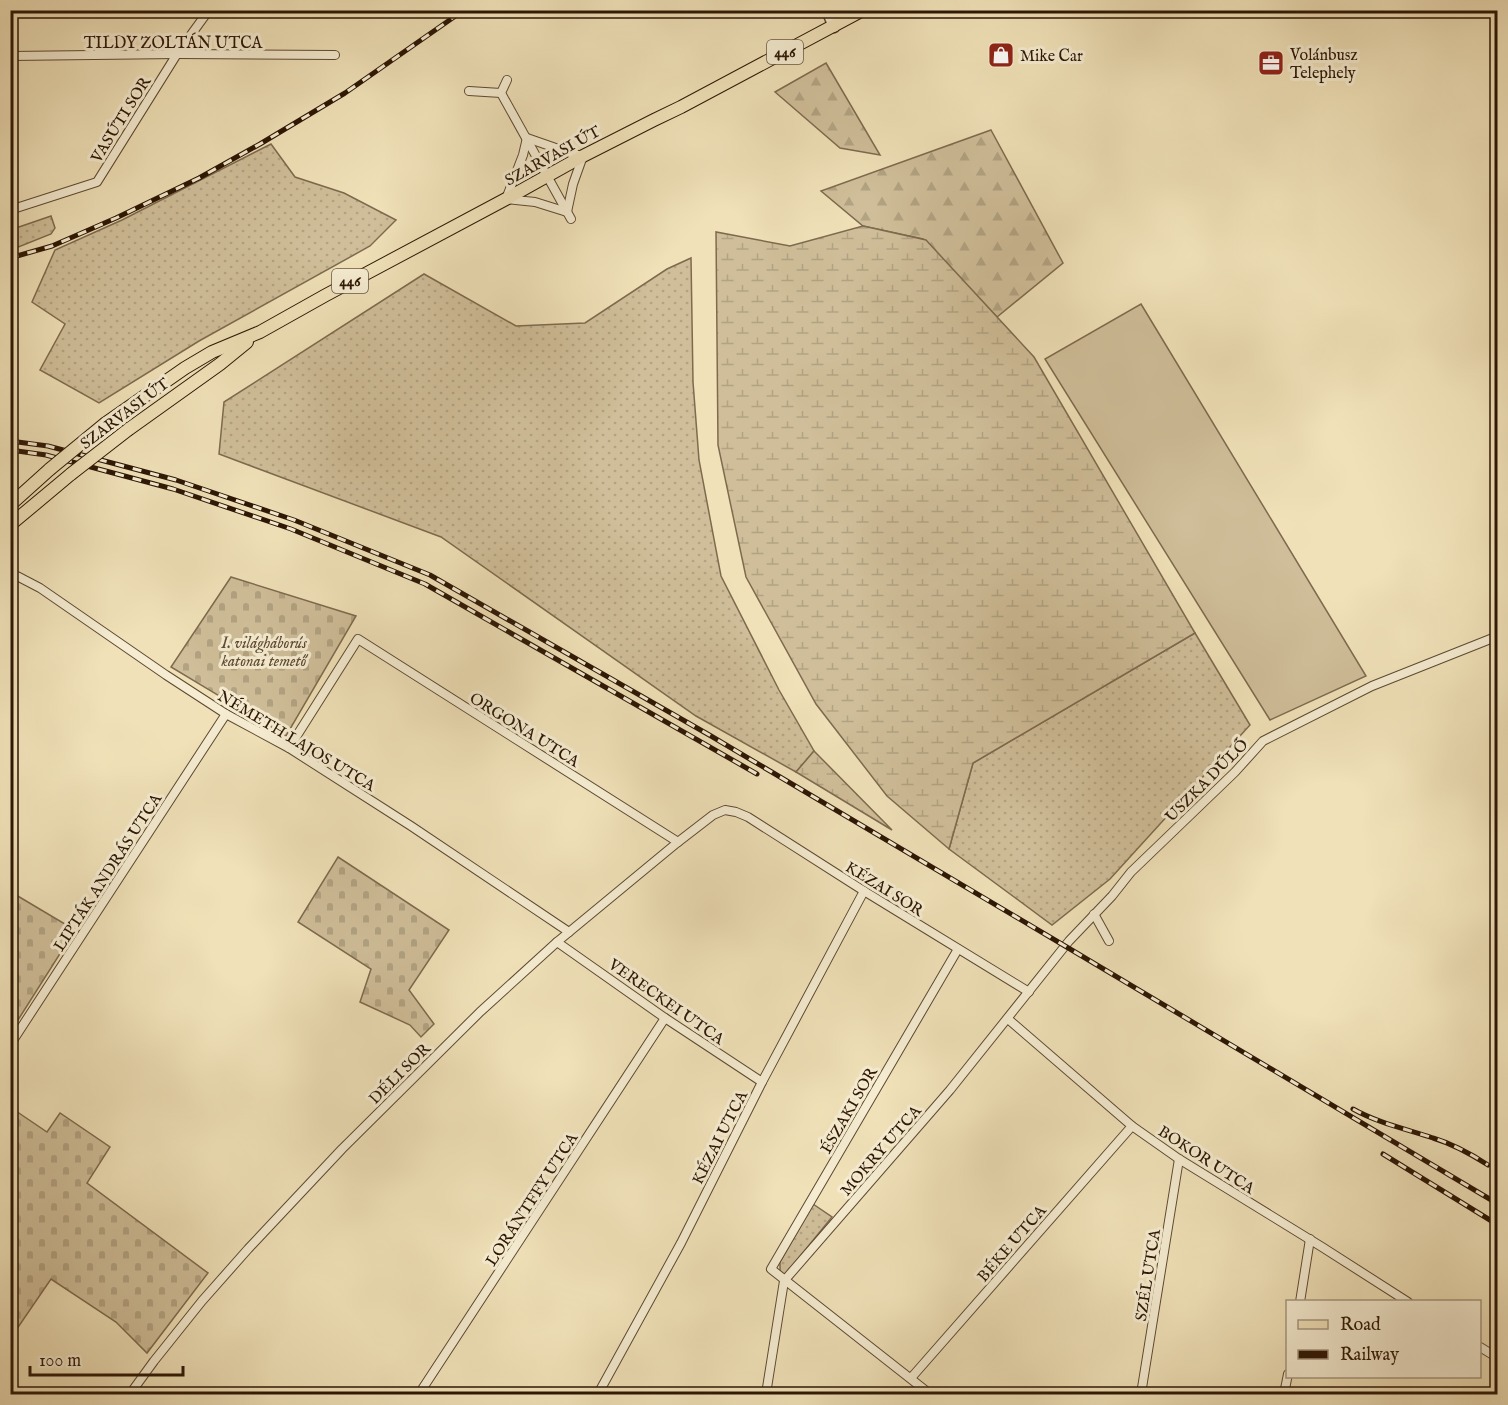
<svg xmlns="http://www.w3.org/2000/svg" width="1508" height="1405" font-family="'IM FELL English',serif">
<defs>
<pattern id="grass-dots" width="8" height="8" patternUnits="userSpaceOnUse" patternTransform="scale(1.5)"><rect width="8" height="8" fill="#cfbe99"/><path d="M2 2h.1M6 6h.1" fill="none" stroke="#b2a382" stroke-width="1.8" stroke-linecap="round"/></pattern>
<pattern id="forest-firs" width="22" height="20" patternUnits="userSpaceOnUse" patternTransform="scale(1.5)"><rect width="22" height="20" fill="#cfbe99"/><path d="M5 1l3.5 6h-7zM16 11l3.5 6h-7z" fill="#b2a382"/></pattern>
<pattern id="wetland-marsh" width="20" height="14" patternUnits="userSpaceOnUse" patternTransform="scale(1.5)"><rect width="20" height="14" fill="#cfbe99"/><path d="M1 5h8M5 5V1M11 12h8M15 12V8" fill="none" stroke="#b2a382"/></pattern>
<pattern id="cemetery-stones" width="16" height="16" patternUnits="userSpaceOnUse" patternTransform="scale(1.5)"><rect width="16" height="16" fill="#cfbe99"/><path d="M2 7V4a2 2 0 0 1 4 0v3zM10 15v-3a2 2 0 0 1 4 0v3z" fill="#b2a382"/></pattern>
</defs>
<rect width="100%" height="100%" fill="#f0e1b8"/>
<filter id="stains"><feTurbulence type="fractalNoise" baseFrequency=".00333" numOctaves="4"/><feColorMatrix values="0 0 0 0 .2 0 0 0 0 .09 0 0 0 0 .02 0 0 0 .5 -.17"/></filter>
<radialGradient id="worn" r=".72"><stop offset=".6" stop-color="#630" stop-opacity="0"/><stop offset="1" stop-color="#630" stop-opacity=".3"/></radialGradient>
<!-- grass -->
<g fill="url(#grass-dots)" stroke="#7e6a4e" stroke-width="1.5">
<path d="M 271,144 L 295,177 L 344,193 L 396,220 L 370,246 L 199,341 L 99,403 L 40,370 L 65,324 L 32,302 L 55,250 L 122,220 Z"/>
<path d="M 12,214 L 16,228 L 51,216 L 55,228 L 51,234 L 11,250 L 10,215 Z"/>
<path d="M 691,258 L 693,382 L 699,460 L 721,576 L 779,690 L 814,751 L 796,772 L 696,716 L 441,537 L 219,454 L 224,402 L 424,274 L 516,326 L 585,323 L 667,269 Z"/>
<path d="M 1195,633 L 1250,725 L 1110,879 L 1052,925 L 949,849 L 973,763 Z"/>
<path d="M 813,1204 L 832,1217 L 784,1276 L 780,1273 L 780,1262 Z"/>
</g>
<!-- forest -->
<g fill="url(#forest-firs)" stroke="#7e6a4e" stroke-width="1.5">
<path d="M 826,63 L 880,155 L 840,148 L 775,92 Z"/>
<path d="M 991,130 L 1063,263 L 997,317 L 923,239 L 863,226 L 821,191 Z"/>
</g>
<!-- wetland -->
<g fill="url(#wetland-marsh)" stroke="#7e6a4e" stroke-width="1.5">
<path d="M 863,226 L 926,240 L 1034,357 L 1195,633 L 973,763 L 949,849 L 887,796 L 816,704 L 746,577 L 718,445 L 716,232 L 790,246 Z"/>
<path d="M 814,751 L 892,830 L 796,772 Z"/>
</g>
<!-- cemetery -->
<g fill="url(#cemetery-stones)" stroke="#7e6a4e" stroke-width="1.5">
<path d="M 231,577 L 356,616 L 286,736 L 171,667 Z"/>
<path d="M 338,857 L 449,930 L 409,990 L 434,1024 L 421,1037 L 410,1025 L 360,1002 L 371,969 L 298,922 Z"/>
<path d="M 11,892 L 75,930 L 11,1031 Z"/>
<path d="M 10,1107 L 47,1132 L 60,1113 L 110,1147 L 87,1183 L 208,1273 L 147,1353 L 116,1322 L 51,1279 L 12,1336 L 11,1335 Z"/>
</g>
<!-- garden -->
<path fill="#cfbe99" stroke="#7e6a4e" stroke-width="1.5" d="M 1141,304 L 1366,676 L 1270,720 L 1045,359 Z"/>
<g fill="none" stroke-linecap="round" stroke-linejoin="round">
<defs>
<g id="minor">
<path d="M 10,56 L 177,54 L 335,55"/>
<path d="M 507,80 L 501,93 L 571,219"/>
<path d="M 469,91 L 501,93"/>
<path d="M 527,138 L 573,154 L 583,156 L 573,184 L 567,212 L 535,202 L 506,199 L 523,155 Z"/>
<path d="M 10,210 L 97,182 L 177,54 L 209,10"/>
<path d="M 10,578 L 17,576 L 40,588 L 166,675 L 226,714 L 289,748 L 411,826 L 569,932"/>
<path d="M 289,748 L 358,639 L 678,842"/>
<path d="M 1094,914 L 1109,941"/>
<path d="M 557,942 L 665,1018 L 762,1082"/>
<path d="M 1008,1019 L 1132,1126 L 1179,1159 L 1322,1247 L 1408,1302"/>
<path d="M 10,1045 L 226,714"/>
<path d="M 1300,1302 L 1310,1239"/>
<path d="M 1480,1347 L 1498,1358"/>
<path d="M 911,1378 L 1132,1126"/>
<path d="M 130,1394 L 154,1361 L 202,1301 L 248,1249 L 342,1149 L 480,1012 L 557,942 L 678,842 L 713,815 L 725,810 L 736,812 L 748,817 L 864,891 L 1029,992"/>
<path d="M 419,1394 L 665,1018"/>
<path d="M 598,1394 L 681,1243 L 762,1082 L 864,891"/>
<path d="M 766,1394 L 784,1281 L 950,1090 L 1069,941 L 1112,896 L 1131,872 L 1235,772 L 1263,741 L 1372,686 L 1498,636"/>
<path d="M 930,1394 L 771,1269 L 958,949"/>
<path d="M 1141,1394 L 1179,1159"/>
<path d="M 1284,1394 L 1288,1374"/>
<path d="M 1497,1394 L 1498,1393"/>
</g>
<path id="tertiary" d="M 827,10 L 834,27"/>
<g id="primary">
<path d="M 106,423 L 185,368 L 212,352 L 260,332 L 326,295 L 506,199 L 583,156 L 654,120 L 681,107 L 863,10"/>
<path d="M 129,429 L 220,364 L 247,342"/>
<path d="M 10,505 L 50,469"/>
<path d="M 10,525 L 71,474"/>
</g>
</defs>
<!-- minor casing -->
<use href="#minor" stroke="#5d4931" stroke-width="10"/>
<!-- tertiary casing -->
<use href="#tertiary" stroke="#5d4931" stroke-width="13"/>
<!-- primary casing -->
<use href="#primary" stroke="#2c1604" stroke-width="14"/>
<!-- minor -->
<use href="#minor" stroke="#f5ecd1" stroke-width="8"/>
<!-- tertiary -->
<use href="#tertiary" stroke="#f5ecd1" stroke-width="10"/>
<!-- primary -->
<use href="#primary" stroke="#f0e1b8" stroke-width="12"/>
<defs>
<g id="rail">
<path d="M 10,258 L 52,246 L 116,218 L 199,178 L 260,144 L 345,93 L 464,10"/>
<path d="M 10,441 L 48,446 L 176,480 L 294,520 L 430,575 L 711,736 L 1065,946 L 1498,1204"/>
<path d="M 10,450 L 46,455 L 173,489 L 291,529 L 425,584 L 757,774"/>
<path d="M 1353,1109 C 1378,1123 1406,1129 1433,1138 C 1453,1144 1471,1154 1488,1165"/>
<path d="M 1383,1154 L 1498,1225"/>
</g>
</defs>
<!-- rail casing -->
<use href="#rail" stroke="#2c1604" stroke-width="5"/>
<!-- rail -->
<use href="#rail" stroke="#f5ecd1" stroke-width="3" stroke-dasharray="9" stroke-linecap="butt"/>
<defs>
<g id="primary-bridge">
<path d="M 50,469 L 106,423"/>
<path d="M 71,474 L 129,429"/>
</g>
</defs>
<!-- primary-bridge casing -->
<use href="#primary-bridge" stroke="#2c1604" stroke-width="14" stroke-linecap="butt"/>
<!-- primary-bridge -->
<use href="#primary-bridge" stroke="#f0e1b8" stroke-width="12"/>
</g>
<!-- icons -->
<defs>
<symbol id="shop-square" viewBox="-11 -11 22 22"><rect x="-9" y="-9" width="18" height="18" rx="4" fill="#8f2418" stroke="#f5ecd1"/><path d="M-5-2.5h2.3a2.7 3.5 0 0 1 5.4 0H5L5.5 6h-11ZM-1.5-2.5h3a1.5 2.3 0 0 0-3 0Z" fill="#fff"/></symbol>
<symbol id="office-square" viewBox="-11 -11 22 22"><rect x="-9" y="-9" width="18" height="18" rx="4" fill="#8f2418" stroke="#f5ecd1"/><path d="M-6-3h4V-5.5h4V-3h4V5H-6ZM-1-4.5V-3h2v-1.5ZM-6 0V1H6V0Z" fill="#fff"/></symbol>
</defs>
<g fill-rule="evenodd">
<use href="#shop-square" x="986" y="40" width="30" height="30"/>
<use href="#office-square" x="1256" y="48" width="30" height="30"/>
</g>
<g text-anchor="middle" stroke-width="6" stroke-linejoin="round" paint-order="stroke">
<!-- shield labels -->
<g fill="#f5ecd1" stroke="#685642" stroke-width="1.5">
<rect x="767" y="40" width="36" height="24" rx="4.5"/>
<rect x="332" y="269" width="36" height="24" rx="4.5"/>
</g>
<g font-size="15" font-weight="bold" fill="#2c1604">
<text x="785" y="57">446</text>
<text x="350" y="286">446</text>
</g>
<!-- street labels -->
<g font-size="16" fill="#2c1604" stroke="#f5ecd1">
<text x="173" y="48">TILDY ZOLTÁN UTCA</text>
<text transform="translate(120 119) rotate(-58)" y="6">VASÚTI SOR</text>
<text transform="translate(552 155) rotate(-29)" y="6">SZARVASI ÚT</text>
<text transform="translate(124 413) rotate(-37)" y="6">SZARVASI ÚT</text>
<text transform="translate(525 729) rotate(32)" y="6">ORGONA UTCA</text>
<text transform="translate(297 740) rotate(31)" y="6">NÉMETH LAJOS UTCA</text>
<text transform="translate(1206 780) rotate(-45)" y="6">USZKA DŰLŐ</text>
<text transform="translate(107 872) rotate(-57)" y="6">LIPTÁK ANDRÁS UTCA</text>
<text transform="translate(885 888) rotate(32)" y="6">KÉZAI SOR</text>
<text transform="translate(667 1001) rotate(35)" y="6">VERECKEI UTCA</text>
<text transform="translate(399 1073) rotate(-45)" y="6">DÉLI SOR</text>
<text transform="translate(848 1110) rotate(-60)" y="6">ÉSZAKI SOR</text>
<text transform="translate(719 1137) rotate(-63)" y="6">KÉZAI UTCA</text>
<text transform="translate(880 1150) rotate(-49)" y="6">MOKRY UTCA</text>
<text transform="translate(1207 1159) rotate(33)" y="6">BOKOR UTCA</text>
<text transform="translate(531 1199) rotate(-57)" y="6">LORÁNTFFY UTCA</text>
<text transform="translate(1011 1243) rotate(-49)" y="6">BÉKE UTCA</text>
<text transform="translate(1147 1275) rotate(-81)" y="6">SZÉL UTCA</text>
</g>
<!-- poi labels -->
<g font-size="16" fill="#2c1604" stroke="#f5ecd1" text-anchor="start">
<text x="1290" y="60">Volánbusz<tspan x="1290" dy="18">Telephely</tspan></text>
<text x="1020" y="61">Mike Car</text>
</g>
<!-- park labels -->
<g font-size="16" font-style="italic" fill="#5d4831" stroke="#f5ecd1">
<text x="264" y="648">I. világháborús<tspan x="264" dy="18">katonai temető</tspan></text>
</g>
</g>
<!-- margin -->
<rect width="1508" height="1405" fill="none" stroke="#f0e1b8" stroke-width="36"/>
<rect x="12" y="12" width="1484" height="1381" fill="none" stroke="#2c1604" stroke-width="3"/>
<rect x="18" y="18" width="1472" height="1369" fill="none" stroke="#2c1604" stroke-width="1.5"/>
<!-- legend -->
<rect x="1286" y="1300" width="195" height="78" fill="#f5ecd1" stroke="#a5967f" stroke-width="1.5"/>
<rect x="1298" y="1320" width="30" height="9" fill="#f0e1b8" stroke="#a5967f" stroke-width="1.5"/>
<text x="1340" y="1330" font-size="18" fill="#2c1604">Road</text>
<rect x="1298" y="1350" width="30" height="9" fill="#2c1604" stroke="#a5967f" stroke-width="1.5"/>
<text x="1340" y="1360" font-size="18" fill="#2c1604">Railway</text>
<!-- scale -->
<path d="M30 1366v9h153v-9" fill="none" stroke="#2c1604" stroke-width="3"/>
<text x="39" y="1366" font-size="18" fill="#2c1604" stroke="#f5ecd1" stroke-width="4.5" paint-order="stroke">100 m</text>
<rect width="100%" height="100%" filter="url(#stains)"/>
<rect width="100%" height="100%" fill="url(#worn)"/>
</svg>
